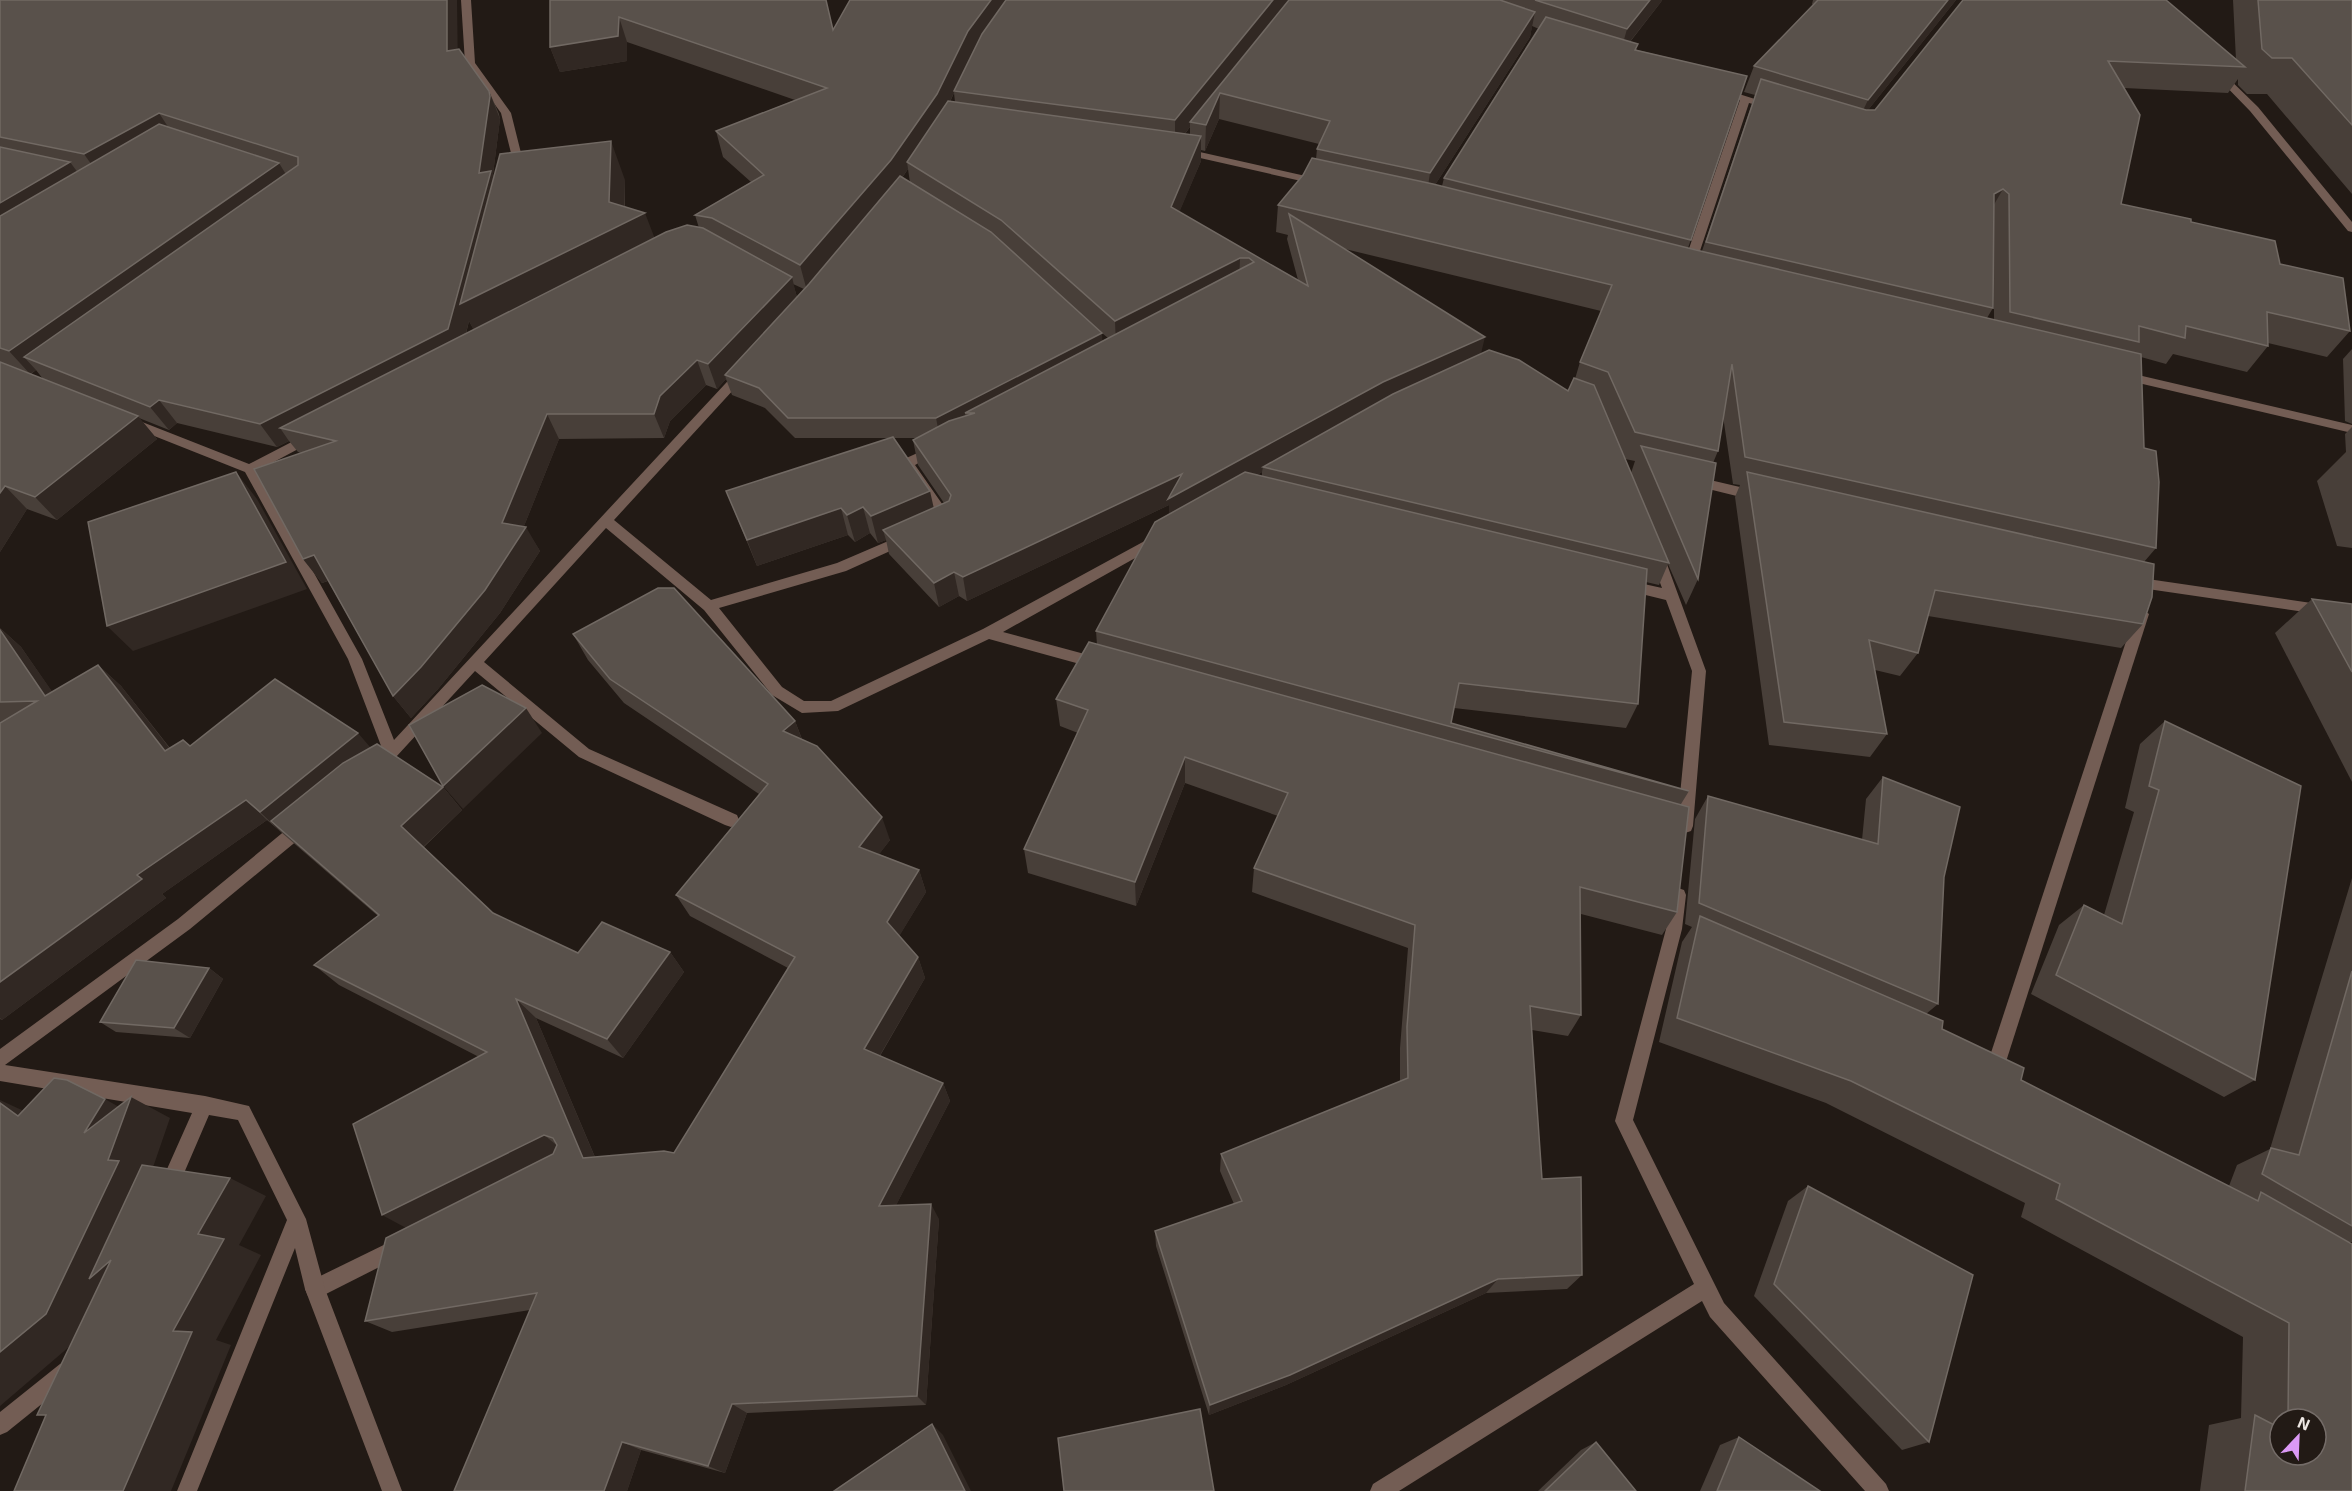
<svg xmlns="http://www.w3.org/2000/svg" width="2352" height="1491" font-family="'Exo 2',sans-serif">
<rect width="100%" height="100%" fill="#221a15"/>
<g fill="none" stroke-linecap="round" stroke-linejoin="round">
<!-- service -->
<path fill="#735d54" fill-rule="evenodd" d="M 400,1237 L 407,1239 L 409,1246 L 407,1253 L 322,1296 L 315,1299 L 308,1296 L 305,1289 L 308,1282 Z"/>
<!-- minor -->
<g fill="#735d54" fill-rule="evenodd">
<path d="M 461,0 L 471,0 L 475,63 L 511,113 L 523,161 L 520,174 L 511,172 L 513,161 L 501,113 L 465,63 Z"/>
<path d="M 2214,70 L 2220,70 L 2258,107 L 2352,222 L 2352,232 L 2348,231 L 2250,111 L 2214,74 Z"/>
<path d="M 1720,88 L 1777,106 L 1772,109 L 1749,103 L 1694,269 L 1688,272 L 1682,269 L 1740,100 L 1717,93 L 1715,91 Z"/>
<path d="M 1182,148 L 1319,179 L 1324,182 L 1319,185 L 1178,153 L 1178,149 Z"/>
<path d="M 742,369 L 748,373 L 746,376 L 614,520 L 711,600 L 837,563 L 900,536 L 905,534 L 912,539 L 910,542 L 846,571 L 719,608 L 782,687 L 804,701 L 831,701 L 983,629 L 1152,537 L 1162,537 L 1164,540 L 1162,543 L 1003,632 L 1103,659 L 1105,663 L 1103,667 L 1098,669 L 989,639 L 838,711 L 802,713 L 772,695 L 704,610 L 606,528 L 484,662 L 589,749 L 737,815 L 739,820 L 737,825 L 731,827 L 725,825 L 579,757 L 475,671 L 396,757 L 376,772 L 371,770 L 368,766 L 383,751 L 348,659 L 245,472 L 124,424 L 122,421 L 128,417 L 132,418 L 249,464 L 307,434 L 315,434 L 317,437 L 315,440 L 257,471 L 362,659 L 394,740 L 738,370 Z"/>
<path d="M 2121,371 L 2352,425 L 2352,433 L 2117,378 L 2115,375 Z"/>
<path d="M 935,445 L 941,449 L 939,452 L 915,465 L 954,521 L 947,526 L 942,524 L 901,463 L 902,460 Z"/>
<path d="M 1693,476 L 1757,491 L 1764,496 L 1757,501 L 1688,484 L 1687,481 L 1688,478 Z"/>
<path d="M 1657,551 L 1664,556 L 1706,671 L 1693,826 L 1691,831 L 1685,833 L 1679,831 L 1677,826 L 1692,671 L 1666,600 L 1621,589 L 1619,585 L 1626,580 L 1662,588 L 1650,556 Z"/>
<path d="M 2134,577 L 2352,609 L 2352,619 L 2134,587 L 2127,582 Z"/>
<path d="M 2142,609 L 2149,614 L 2004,1068 L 2001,1074 L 1995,1076 L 1989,1074 L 1986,1068 L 2135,614 Z"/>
<path d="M 304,818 L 310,820 L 312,825 L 310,830 L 190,929 L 5,1065 L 205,1096 L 249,1106 L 306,1219 L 325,1289 L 402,1491 L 382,1491 L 305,1289 L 295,1248 L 197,1491 L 177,1491 L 287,1220 L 238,1120 L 209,1115 L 175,1194 L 168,1196 L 161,1194 L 159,1187 L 192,1113 L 0,1081 L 0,1049 L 178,919 L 298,820 Z"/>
<path d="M 1678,888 L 1684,890 L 1686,895 L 1682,929 L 1633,1120 L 1724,1303 L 1886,1484 L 1889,1491 L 1865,1491 L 1710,1317 L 1702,1301 L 1399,1491 L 1370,1491 L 1373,1484 L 1694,1284 L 1615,1121 L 1666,929 L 1670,895 L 1672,890 Z"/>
<path d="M 67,1361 L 74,1364 L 77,1371 L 74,1378 L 7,1432 L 0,1435 L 0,1412 L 60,1364 Z"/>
</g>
</g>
<!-- wall -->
<g fill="#483f39" fill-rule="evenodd">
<path d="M 0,0 L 457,49 L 489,91 L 499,114 L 500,119 L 493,174 L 494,177 L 625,180 L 625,206 L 655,238 L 699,228 L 695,215 L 751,182 L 723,157 L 716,131 L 795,100 L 627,42 L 627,61 L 560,72 L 550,47 L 550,0 L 833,30 L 850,0 L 1662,0 L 1661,2 L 1630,42 L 1637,50 L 1747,76 L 1688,248 L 1702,251 L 1755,95 L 1744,92 L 1754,66 L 1813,5 L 1812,4 L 1813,0 L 1956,0 L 1868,110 L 1875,110 L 1963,0 L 2236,60 L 2233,0 L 2352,0 L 2352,194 L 2267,94 L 2247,94 L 2238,85 L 2238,79 L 2228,93 L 2124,88 L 2121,204 L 2191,222 L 2280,264 L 2350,331 L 2327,357 L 2268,343 L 2268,346 L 2247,372 L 2173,354 L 2166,364 L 2141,357 L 2144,448 L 2156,548 L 2144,562 L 2143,624 L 2121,648 L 1928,616 L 1918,653 L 1900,676 L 1875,670 L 1887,734 L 1870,757 L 1769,745 L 1735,497 L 1740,485 L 1733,484 L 1723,416 L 1718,451 L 1713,463 L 1698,579 L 1686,605 L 1668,564 L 1659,585 L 1646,582 L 1638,704 L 1626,728 L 1454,708 L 1451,723 L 1689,791 L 1681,804 L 1677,912 L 1662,935 L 1581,914 L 1581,1015 L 1568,1036 L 1532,1030 L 1542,1179 L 1582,1275 L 1567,1289 L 1486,1293 L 1286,1385 L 1209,1415 L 1156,1246 L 1155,1231 L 1234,1204 L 1220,1171 L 1221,1154 L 1400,1081 L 1400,1048 L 1408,948 L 1252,892 L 1254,868 L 1278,816 L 1185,783 L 1136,906 L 1028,873 L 1024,849 L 1078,733 L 1060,726 L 1056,699 L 1097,645 L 1096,631 L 1169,514 L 1169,505 L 967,601 L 959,596 L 939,607 L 889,554 L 886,540 L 878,543 L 870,533 L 855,542 L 848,535 L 757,566 L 726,491 L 890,438 L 795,438 L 765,408 L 732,395 L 726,379 L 717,389 L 706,385 L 670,421 L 664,438 L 559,439 L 524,526 L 540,551 L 500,613 L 438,689 L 411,718 L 393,696 L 328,581 L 322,583 L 303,559 L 301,453 L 298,452 L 289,441 L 277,447 L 177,423 L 169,430 L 139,418 L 157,439 L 57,520 L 27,509 L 0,552 ZM 1532,26 L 1539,29 L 1444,178 L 1442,186 L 1435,185 L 1530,37 ZM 954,93 L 955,102 L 950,102 ZM 1219,119 L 1319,144 L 1317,149 L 1316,159 L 1303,175 L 1278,205 L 1276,232 L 1288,235 L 1287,239 L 1298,280 L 1179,212 L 1201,161 L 1201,150 L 1205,151 ZM 1190,127 L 1190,135 L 1185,134 ZM 908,169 L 910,183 L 902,178 ZM 1994,220 L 1994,320 L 1987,318 L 1993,308 ZM 1345,249 L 1601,311 L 1580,362 L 1575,379 L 1568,391 L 1481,354 ZM 793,284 L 804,289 L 797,297 ZM 469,321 L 474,330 L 466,334 ZM 1102,333 L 1108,338 L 1102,341 ZM 36,370 L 43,379 L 31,374 ZM 893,438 L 917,438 L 913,440 L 918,465 L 944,503 L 933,508 ZM 1625,459 L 1635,461 L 1631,473 ZM 1262,472 L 1262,476 L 1257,475 Z"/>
<path d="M 2352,349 L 2352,424 L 2345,421 L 2343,359 Z"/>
<path d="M 2352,427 L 2352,548 L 2337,546 L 2317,481 L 2346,452 L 2345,434 Z"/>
<path d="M 2312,599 L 2352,604 L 2352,782 L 2275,633 Z"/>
<path d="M 0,628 L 21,647 L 52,692 L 98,665 L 121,686 L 170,748 L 190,746 L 370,747 L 443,787 L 462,810 L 424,847 L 493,913 L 578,953 L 670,952 L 684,972 L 623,1058 L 536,1018 L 595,1157 L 674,1153 L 788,968 L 690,916 L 676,895 L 759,794 L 624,703 L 588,660 L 573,634 L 795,721 L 802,739 L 890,840 L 879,854 L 919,870 L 926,892 L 899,936 L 918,957 L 925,978 L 880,1056 L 943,1083 L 950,1101 L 896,1205 L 939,1219 L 926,1405 L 747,1413 L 725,1473 L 641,1450 L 627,1491 L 454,1491 L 530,1310 L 392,1332 L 365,1321 L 406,1229 L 479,1057 L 339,985 L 314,965 L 378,916 L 267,820 L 162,894 L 166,898 L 2,1020 L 0,1019 Z"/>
<path d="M 2165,721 L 2255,1080 L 2224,1097 L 2031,994 L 2059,925 L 2084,905 L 2104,915 L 2134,812 L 2125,808 L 2140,744 Z"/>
<path d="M 1883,777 L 1944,877 L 1938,1004 L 1926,1014 L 1942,1029 L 2021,1080 L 2229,1186 L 2237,1165 L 2270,1149 L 2352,878 L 2352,1242 L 2349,1242 L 2352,1491 L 2200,1491 L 2209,1425 L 2241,1418 L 2243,1337 L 2021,1217 L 2025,1203 L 1826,1103 L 1659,1042 L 1682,942 L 1692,927 L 1685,924 L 1695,819 L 1708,796 L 1862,840 L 1866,799 ZM 2280,1419 L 2316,1419 L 2280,1455 Z"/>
<path d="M 209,968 L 223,979 L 190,1038 L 116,1032 L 100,1022 Z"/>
<path d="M 1808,1186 L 1929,1442 L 1902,1450 L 1754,1296 L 1788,1201 Z"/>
<path d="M 1739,1437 L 1820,1491 L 1700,1491 L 1720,1445 Z"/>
<path d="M 1596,1442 L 1636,1491 L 1538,1491 L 1581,1450 Z"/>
</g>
<!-- shaded-wall -->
<g fill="#312823">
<path d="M 447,0 L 457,0 L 458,74 L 447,51 Z"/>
<path d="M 991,0 L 1012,0 L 971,57 L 941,120 L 907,162 L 908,169 L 896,186 L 807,291 L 800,265 Z"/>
<path d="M 1273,0 L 1292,0 L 1190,122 L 1190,127 L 1175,146 L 1175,120 Z"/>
<path d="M 1650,0 L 1662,0 L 1661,2 L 1620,54 L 1627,29 Z"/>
<path d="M 1948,0 L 1956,0 L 1856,125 L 1868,100 Z"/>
<path d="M 1535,12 L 1530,37 L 1426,199 L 1430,173 Z"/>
<path d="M 619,17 L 627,42 L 627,61 L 560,72 L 550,47 Z"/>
<path d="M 489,91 L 500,119 L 493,174 L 502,195 L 609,202 L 611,141 L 625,180 L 624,223 L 645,213 L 660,252 L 480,343 L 469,321 L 461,352 L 280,428 L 289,441 L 277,447 L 260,424 L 479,173 Z"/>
<path d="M 1220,93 L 1219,119 L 1205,151 L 1206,125 Z"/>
<path d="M 159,113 L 174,136 L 101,178 L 84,154 Z"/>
<path d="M 1201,136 L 1201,161 L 1171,232 L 1171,207 Z"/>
<path d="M 70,162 L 87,185 L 0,237 L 0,203 Z"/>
<path d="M 279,163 L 293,186 L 24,357 L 36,370 L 30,374 L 9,351 Z"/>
<path d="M 2003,189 L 1988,215 L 1994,194 Z"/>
<path d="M 1240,258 L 1239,283 L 1116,346 L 1115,321 Z"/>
<path d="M 792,277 L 798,302 L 725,375 L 726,379 L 717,389 L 708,364 Z"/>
<path d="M 1102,333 L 1103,353 L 965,413 L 967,424 L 940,438 L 936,418 Z"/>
<path d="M 1485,337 L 1479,362 L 1263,467 L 1262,472 L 1169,524 L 1169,505 L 967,601 L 963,577 L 1182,474 L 1383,382 Z"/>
<path d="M 697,360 L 706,385 L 670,421 L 664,438 L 654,414 L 660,396 Z"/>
<path d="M 159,400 L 177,423 L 169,430 L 150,407 Z"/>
<path d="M 547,414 L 559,439 L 520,536 L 526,527 L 540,551 L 500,613 L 438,689 L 411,718 L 393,696 L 502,523 Z"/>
<path d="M 138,416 L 157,439 L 57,520 L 35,497 Z"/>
<path d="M 236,472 L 257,499 L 307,589 L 133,651 L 107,626 Z"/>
<path d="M 5,486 L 27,509 L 0,552 L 0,493 Z"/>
<path d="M 930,491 L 936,518 L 883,530 L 886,540 L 878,543 L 871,516 Z"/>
<path d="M 863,507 L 870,533 L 855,542 L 847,515 Z"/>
<path d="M 841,508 L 848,535 L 757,566 L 747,540 Z"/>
<path d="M 314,555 L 332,579 L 322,583 L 303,559 Z"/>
<path d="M 954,572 L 959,596 L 939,607 L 934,583 Z"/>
<path d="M 0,628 L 21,647 L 70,717 L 45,696 L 0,630 Z"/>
<path d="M 98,665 L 121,686 L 188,772 L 165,751 Z"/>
<path d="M 526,708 L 542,733 L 463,809 L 443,786 Z"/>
<path d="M 795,721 L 804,745 L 783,731 Z"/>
<path d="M 358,733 L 376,754 L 271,821 L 281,832 L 260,812 Z"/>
<path d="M 1185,757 L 1185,783 L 1136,906 L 1135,882 Z"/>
<path d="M 443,787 L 462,810 L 422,848 L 401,826 Z"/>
<path d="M 246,800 L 267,820 L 162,894 L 166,898 L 2,1020 L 0,1018 L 0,982 L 137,875 Z"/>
<path d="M 882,817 L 890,840 L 868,869 L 859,847 Z"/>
<path d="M 919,870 L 926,892 L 895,943 L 887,922 Z"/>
<path d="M 670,952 L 684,972 L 623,1058 L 607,1039 Z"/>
<path d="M 918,957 L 925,978 L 873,1067 L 864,1049 Z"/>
<path d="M 209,968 L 223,979 L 190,1038 L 174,1028 Z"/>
<path d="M 516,999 L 536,1018 L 602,1174 L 583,1158 Z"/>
<path d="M 943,1083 L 950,1101 L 888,1221 L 879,1206 Z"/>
<path d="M 131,1097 L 170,1118 L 150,1176 L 91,1328 L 0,1406 L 0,1352 L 108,1160 L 84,1133 L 105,1099 L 126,1111 Z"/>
<path d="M 0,1100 L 26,1112 L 18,1116 L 0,1103 Z"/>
<path d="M 544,1135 L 564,1151 L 408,1229 L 382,1215 Z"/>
<path d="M 230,1178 L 266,1196 L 239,1245 L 261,1255 L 216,1340 L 231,1345 L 171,1491 L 123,1491 L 173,1331 L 198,1234 Z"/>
<path d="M 931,1204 L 939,1219 L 926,1405 L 917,1396 Z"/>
<path d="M 1498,1279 L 1486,1293 L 1286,1385 L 1209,1415 L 1210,1405 Z"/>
<path d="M 732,1404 L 747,1413 L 725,1473 L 708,1466 Z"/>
<path d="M 932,1424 L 943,1435 L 971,1491 L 965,1491 Z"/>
<path d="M 622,1442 L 641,1450 L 627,1491 L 604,1491 Z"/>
</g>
<!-- building -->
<g fill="#59514b" stroke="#716963" stroke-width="1.5">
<path d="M 0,0 L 447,0 L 447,51 L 459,49 L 489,91 L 490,96 L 479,173 L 491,171 L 448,329 L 260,424 L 159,400 L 150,407 L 24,357 L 298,165 L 298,157 L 159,113 L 84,154 L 0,137 Z"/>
<path d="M 550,0 L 826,0 L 833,30 L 850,0 L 991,0 L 968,31 L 937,94 L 891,160 L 800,265 L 712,218 L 695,215 L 764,175 L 716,131 L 827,88 L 619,17 L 618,36 L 550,47 Z"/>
<path d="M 1006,0 L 1273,0 L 1175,120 L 954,91 L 982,34 Z"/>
<path d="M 1289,0 L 1500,0 L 1535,12 L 1430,173 L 1317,149 L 1330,121 L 1220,93 L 1206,125 L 1190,122 Z"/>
<path d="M 1535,0 L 1650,0 L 1627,29 Z"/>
<path d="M 1818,0 L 1948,0 L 1868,100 L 1754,66 Z"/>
<path d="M 1963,0 L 2166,0 L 2245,67 L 2108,61 L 2140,115 L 2121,204 L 2191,219 L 2191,222 L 2275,241 L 2280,264 L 2343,278 L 2350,331 L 2267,312 L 2268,346 L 2186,326 L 2185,338 L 2139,326 L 2139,342 L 2010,312 L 2009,194 L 2003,189 L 1994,194 L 1993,308 L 1706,242 L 1761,79 L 1866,110 L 1875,110 Z"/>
<path d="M 2258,0 L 2352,0 L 2352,125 L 2292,58 L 2272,58 L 2262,49 Z"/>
<path d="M 1546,17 L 1638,44 L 1635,50 L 1747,76 L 1691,240 L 1444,178 Z"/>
<path d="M 948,101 L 1201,136 L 1171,207 L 1308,286 L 1289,214 L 1485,337 L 1383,382 L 1168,499 L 1182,474 L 963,577 L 954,572 L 934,583 L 883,530 L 949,501 L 951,495 L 913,440 L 949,421 L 975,413 L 965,413 L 1254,262 L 1249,258 L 1240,258 L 1115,321 L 1001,220 L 907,162 Z"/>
<path d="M 159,124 L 279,163 L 9,351 L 0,348 L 0,216 Z"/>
<path d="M 611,141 L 609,202 L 645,213 L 460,304 L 500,154 Z"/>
<path d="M 0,147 L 70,162 L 0,203 Z"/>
<path d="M 1312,158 L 1433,184 L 1696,250 L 2141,354 L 2144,448 L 2156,451 L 2159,482 L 2156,548 L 1745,457 L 1732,364 L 1718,451 L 1635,432 L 1608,372 L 1580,362 L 1612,285 L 1278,205 L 1303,175 Z"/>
<path d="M 900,176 L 991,232 L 1102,333 L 936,418 L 788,418 L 759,388 L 725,375 L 809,284 Z"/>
<path d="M 687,225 L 703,228 L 792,277 L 708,364 L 697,360 L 660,396 L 654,414 L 547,414 L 502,523 L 526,527 L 485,590 L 421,667 L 393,696 L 314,555 L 303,559 L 254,469 L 336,441 L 280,428 L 666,232 Z"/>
<path d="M 1489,350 L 1519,360 L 1568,391 L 1574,378 L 1594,385 L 1669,563 L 1263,467 L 1393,394 Z"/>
<path d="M 0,362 L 138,416 L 35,497 L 5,486 L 0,493 Z"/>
<path d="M 893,437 L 930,491 L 871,516 L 863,507 L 847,515 L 841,508 L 747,540 L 726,491 Z"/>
<path d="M 1641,446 L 1716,463 L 1698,579 Z"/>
<path d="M 236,472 L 286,562 L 107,626 L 88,522 Z"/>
<path d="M 1245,472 L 1647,569 L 1638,704 L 1459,683 L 1451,723 L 1689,791 L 1096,631 L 1155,522 Z"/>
<path d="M 1747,472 L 2154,564 L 2152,597 L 2143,624 L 1935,590 L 1918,653 L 1869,640 L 1887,734 L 1784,722 Z"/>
<path d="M 658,588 L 674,588 L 795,721 L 783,731 L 817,746 L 882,817 L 859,847 L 919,870 L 887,922 L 918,957 L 864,1049 L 943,1083 L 879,1206 L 931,1204 L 917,1396 L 732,1404 L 708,1466 L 622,1442 L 604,1491 L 454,1491 L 537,1293 L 365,1321 L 386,1238 L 553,1154 L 557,1145 L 553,1138 L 544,1135 L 382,1215 L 353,1124 L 487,1052 L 314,965 L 379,915 L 271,821 L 343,763 L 377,744 L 443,787 L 401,826 L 493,913 L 578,953 L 602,922 L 670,952 L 607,1039 L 516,999 L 583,1158 L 664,1151 L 674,1153 L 795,957 L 676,895 L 768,784 L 610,679 L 573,634 Z"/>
<path d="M 2312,599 L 2352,604 L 2352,672 Z"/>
<path d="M 0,630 L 45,696 L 98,665 L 165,751 L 183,740 L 190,746 L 275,679 L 358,733 L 260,812 L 246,800 L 137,875 L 142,879 L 0,982 L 0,723 L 37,701 L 0,702 Z"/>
<path d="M 1089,642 L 1689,807 L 1677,912 L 1580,887 L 1581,1015 L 1530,1006 L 1542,1179 L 1581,1177 L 1582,1275 L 1498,1279 L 1290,1375 L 1210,1405 L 1155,1231 L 1242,1201 L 1221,1154 L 1408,1078 L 1407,1027 L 1415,925 L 1254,868 L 1288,793 L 1185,757 L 1135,882 L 1024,849 L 1088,710 L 1056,699 Z"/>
<path d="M 482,685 L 526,708 L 443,786 L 409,725 Z"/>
<path d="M 2165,721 L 2301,786 L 2255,1080 L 2056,975 L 2084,905 L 2122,924 L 2159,790 L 2149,786 Z"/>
<path d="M 1883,777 L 1960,807 L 1944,877 L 1938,1004 L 1699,903 L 1708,796 L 1878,844 Z"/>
<path d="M 1700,916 L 1943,1021 L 1942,1029 L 2024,1068 L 2021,1080 L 2258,1201 L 2261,1192 L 2352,1244 L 2352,1491 L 2245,1491 L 2255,1415 L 2280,1428 L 2280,1455 L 2316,1455 L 2316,1419 L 2288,1419 L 2289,1323 L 2056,1199 L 2060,1184 L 1851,1081 L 1677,1018 Z"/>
<path d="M 136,960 L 209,968 L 174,1028 L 100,1022 Z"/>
<path d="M 2352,971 L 2352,1226 L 2262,1174 L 2271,1148 L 2299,1155 Z"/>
<path d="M 54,1078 L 67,1080 L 105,1099 L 84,1133 L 131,1097 L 108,1160 L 119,1161 L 46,1314 L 0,1352 L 0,1103 L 18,1116 Z"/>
<path d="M 142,1165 L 230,1178 L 198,1234 L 224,1239 L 173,1331 L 192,1332 L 123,1491 L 14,1491 L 46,1415 L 37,1415 L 111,1260 L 89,1279 Z"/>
<path d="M 1808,1186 L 1973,1275 L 1929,1442 L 1774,1284 Z"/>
<path d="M 1200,1409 L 1214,1491 L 1064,1491 L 1058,1438 Z"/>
<path d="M 932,1424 L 965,1491 L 834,1491 Z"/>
<path d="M 1739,1437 L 1820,1491 L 1717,1491 Z"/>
<path d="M 1596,1442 L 1636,1491 L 1545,1491 Z"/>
</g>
<!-- north arrow -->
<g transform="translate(2298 1437) rotate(23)"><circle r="28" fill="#221a15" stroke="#746c68" stroke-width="1.5"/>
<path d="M0-4.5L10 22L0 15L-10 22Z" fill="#db99f5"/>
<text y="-9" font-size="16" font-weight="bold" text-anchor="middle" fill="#eee8e4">N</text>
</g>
</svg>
